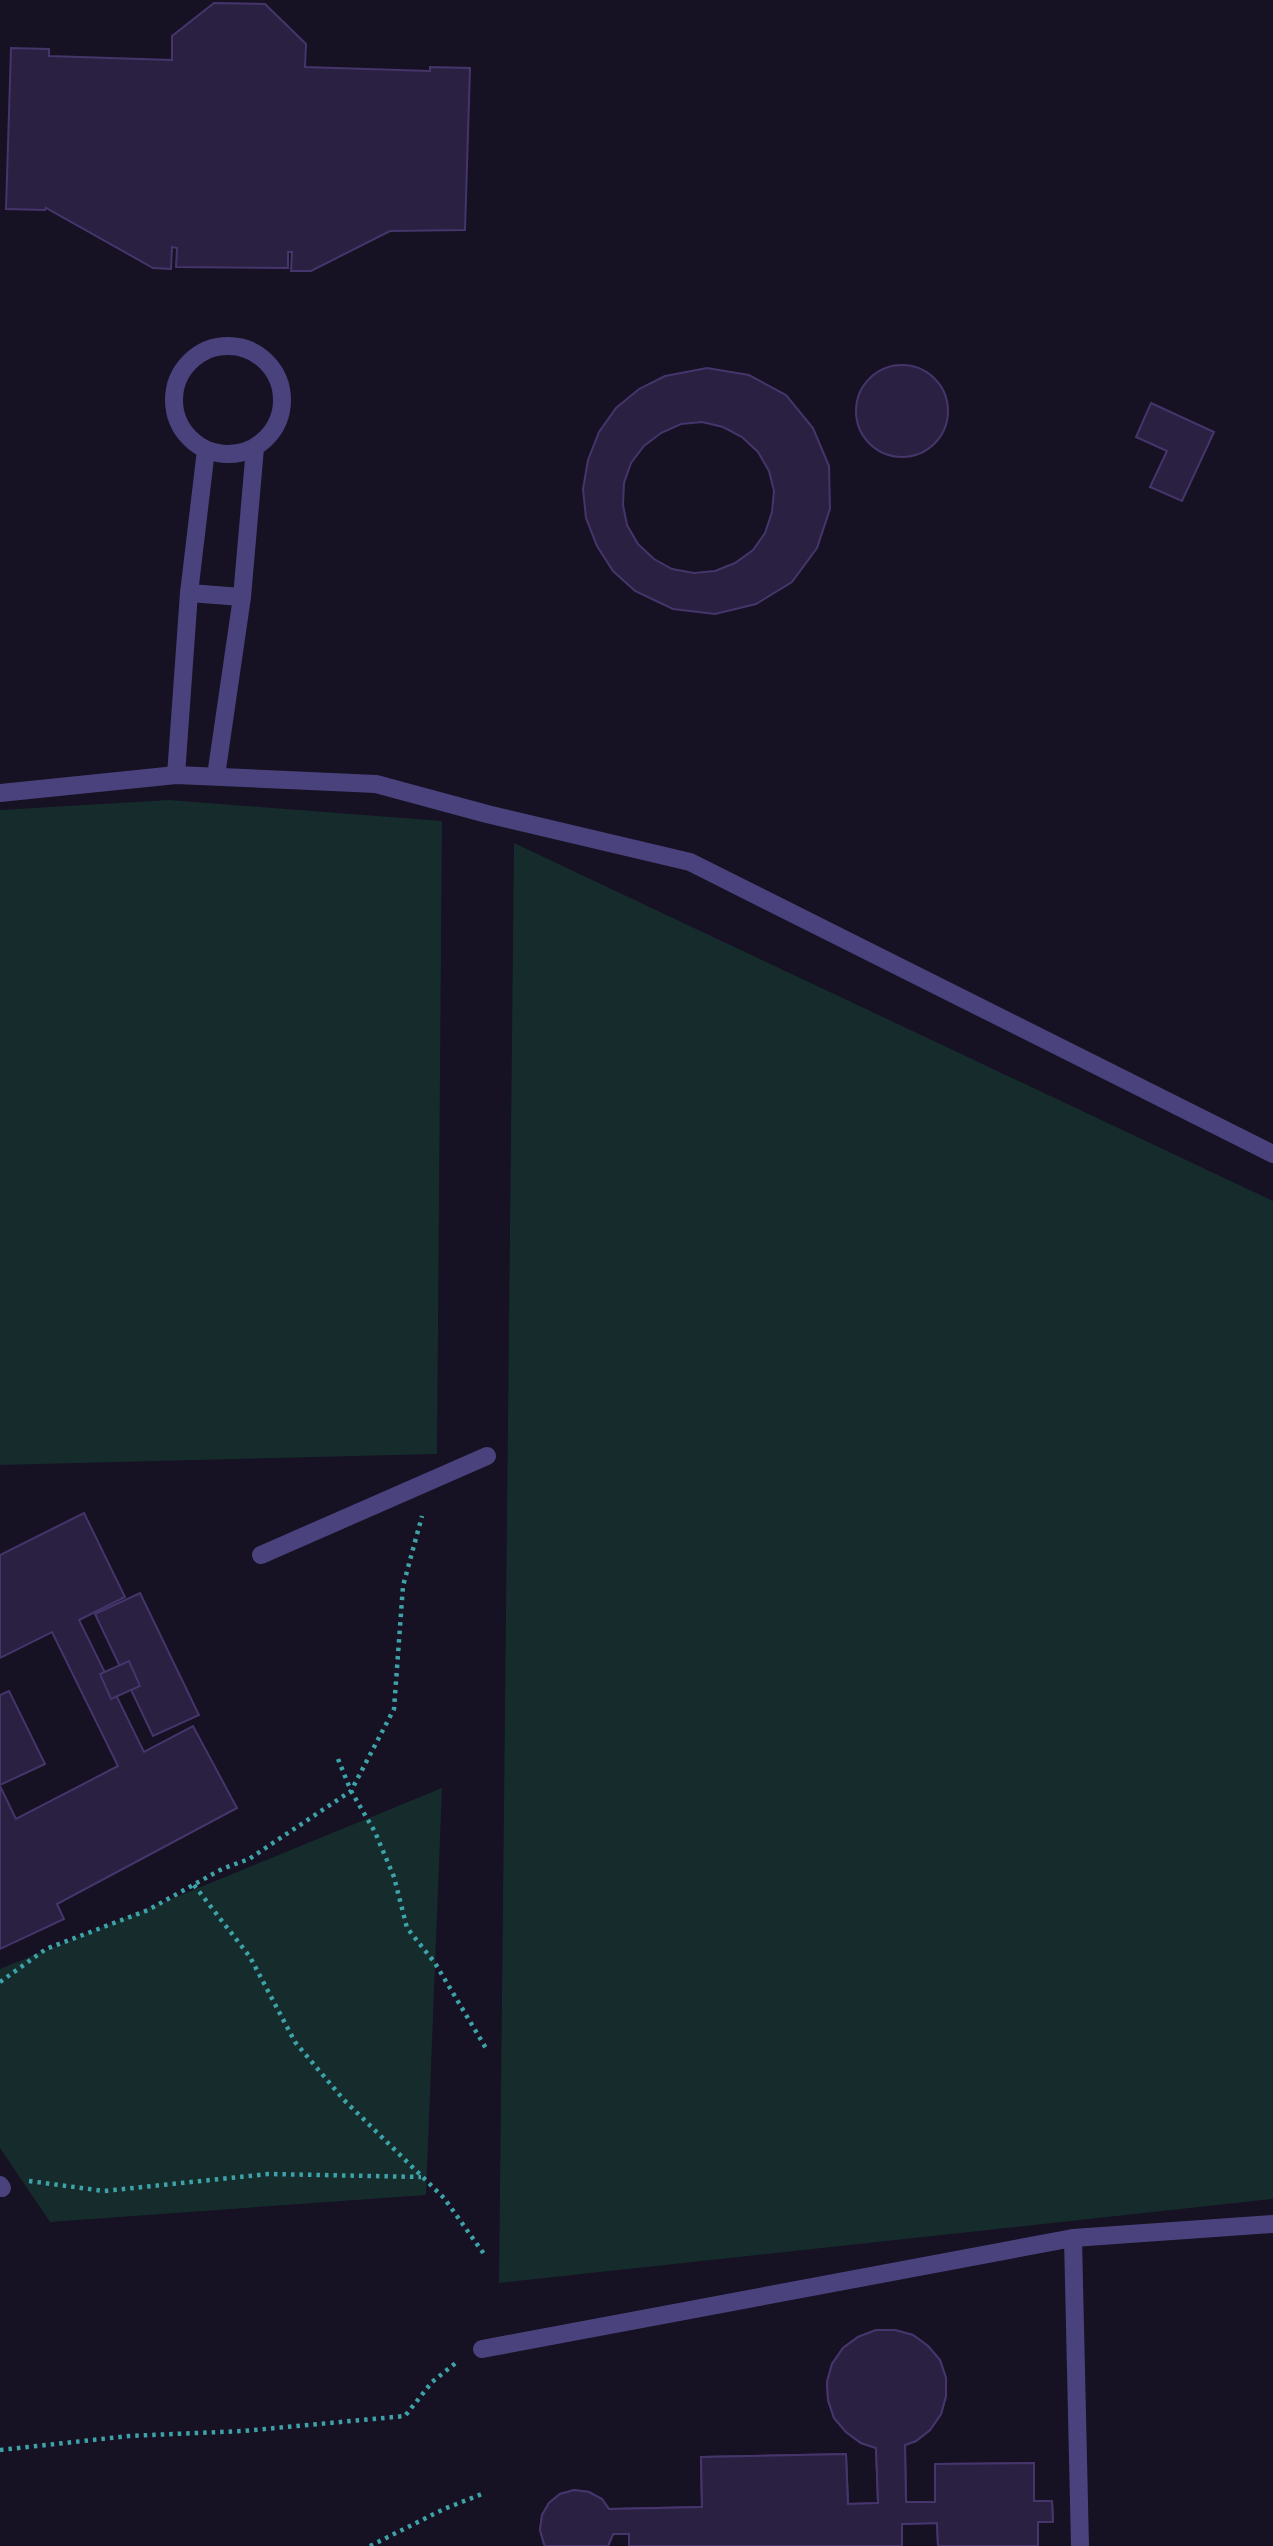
<svg xmlns="http://www.w3.org/2000/svg" width="1273" height="2546" font-family="'Open Sans',sans-serif">
<rect width="100%" height="100%" fill="#161123"/>
<!-- green -->
<g fill="#152b2c">
<path d="M 169,800 L 442,821 L 437,1454 L 0,1465 L 0,810 Z"/>
<path d="M 514,843 L 1273,1201 L 1273,2199 L 499,2283 Z"/>
<path d="M 442,1788 L 426,2195 L 50,2222 L 0,2148 L 0,1969 Z"/>
</g>
<!-- building -->
<g fill="#2a2042" stroke="#45356b" stroke-width="2" fill-rule="evenodd">
<path d="M 214,3 L 265,4 L 306,44 L 305,67 L 430,71 L 430,67 L 470,68 L 465,230 L 390,231 L 311,271 L 291,271 L 292,252 L 288,252 L 288,268 L 176,267 L 177,248 L 172,247 L 171,269 L 153,268 L 46,208 L 45,210 L 6,209 L 11,48 L 49,49 L 49,56 L 172,60 L 172,36 Z"/>
<circle cx="902" cy="411" r="46"/>
<path d="M 707,368 L 749,375 L 786,395 L 813,428 L 829,466 L 830,509 L 817,548 L 792,582 L 756,604 L 715,614 L 673,609 L 635,591 L 613,571 L 597,546 L 586,518 L 583,489 L 588,460 L 599,432 L 616,408 L 639,389 L 665,376 ZM 702,422 L 723,427 L 742,437 L 758,452 L 769,471 L 774,491 L 772,512 L 765,533 L 753,550 L 735,563 L 715,571 L 694,573 L 672,569 L 654,559 L 638,544 L 627,525 L 623,505 L 624,483 L 631,463 L 644,446 L 661,433 L 681,424 Z"/>
<path d="M 1151,403 L 1214,432 L 1182,501 L 1150,487 L 1167,451 L 1136,437 Z"/>
<path d="M 84,1513 L 125,1597 L 79,1620 L 144,1752 L 193,1726 L 237,1808 L 57,1904 L 64,1919 L 0,1949 L 0,1786 L 16,1819 L 118,1766 L 52,1632 L 0,1658 L 0,1555 Z"/>
<path d="M 140,1593 L 199,1715 L 153,1736 L 95,1614 Z"/>
<path d="M 129,1661 L 140,1686 L 111,1699 L 100,1674 Z"/>
<path d="M 9,1691 L 45,1764 L 0,1785 L 0,1695 Z"/>
<path d="M 876,2330 L 895,2330 L 913,2335 L 928,2346 L 940,2360 L 946,2378 L 946,2396 L 941,2414 L 930,2430 L 916,2441 L 905,2445 L 906,2502 L 935,2502 L 935,2464 L 1034,2463 L 1034,2501 L 1052,2501 L 1053,2522 L 1038,2522 L 1038,2546 L 938,2546 L 937,2523 L 902,2524 L 902,2546 L 885,2546 L 885,2533 L 852,2534 L 852,2546 L 706,2546 L 706,2538 L 666,2538 L 666,2546 L 629,2546 L 629,2534 L 613,2534 L 608,2546 L 545,2546 L 544,2544 L 540,2530 L 542,2515 L 549,2503 L 560,2494 L 574,2490 L 589,2492 L 602,2499 L 609,2509 L 702,2507 L 701,2457 L 846,2454 L 848,2504 L 878,2503 L 876,2448 L 861,2443 L 846,2432 L 834,2418 L 828,2400 L 827,2382 L 832,2364 L 843,2348 L 858,2337 Z"/>
<path d="M 876,2330 L 895,2330 L 913,2335 L 928,2346 L 940,2360 L 946,2378 L 946,2396 L 941,2414 L 930,2430 L 916,2441 L 905,2445 L 906,2502 L 935,2502 L 935,2464 L 1034,2463 L 1034,2501 L 1052,2501 L 1053,2522 L 1038,2522 L 1038,2546 L 938,2546 L 937,2523 L 902,2524 L 902,2546 L 629,2546 L 629,2534 L 613,2534 L 608,2546 L 545,2546 L 544,2544 L 540,2530 L 542,2515 L 549,2503 L 560,2494 L 574,2490 L 589,2492 L 602,2499 L 609,2509 L 702,2507 L 701,2457 L 846,2454 L 848,2504 L 878,2503 L 876,2448 L 861,2443 L 846,2432 L 834,2418 L 828,2400 L 827,2382 L 832,2364 L 843,2348 L 858,2337 Z"/>
</g>
<g fill="none" stroke-linecap="round" stroke-linejoin="round">
<!-- path -->
<g stroke="#3ea3a8" stroke-width="4.5" stroke-dasharray="3.5 5" stroke-linecap="butt">
<path d="M 338,1759 L 351,1791 L 375,1832 L 394,1877 L 407,1928 L 435,1963 L 487,2050"/>
<path d="M 194,1885 L 250,1957 L 295,2042 L 344,2100 L 444,2198 L 484,2254"/>
<path d="M 0,1982 L 46,1949 L 148,1910 L 222,1869 L 249,1859 L 351,1791 L 394,1709 L 403,1586 L 422,1516"/>
<path d="M 29,2181 L 104,2191 L 268,2174 L 421,2177"/>
<path d="M 0,2450 L 129,2436 L 243,2431 L 405,2416 L 432,2382 L 457,2362"/>
<path d="M 370,2546 L 444,2509 L 482,2494"/>
</g>
<!-- lane -->
<g stroke="#4a427c" stroke-width="18">
<circle cx="228" cy="400" r="54"/>
<path d="M 189,593 L 242,597"/>
<path d="M 176,775 L 189,593 L 206,450"/>
<path d="M 216,776 L 242,597 L 255,448"/>
<path d="M 0,793 L 176,775 L 376,784 L 487,814 L 690,862 L 1273,1154"/>
<path d="M 261,1555 L 487,1456"/>
<path d="M 0,2185 L 2,2188"/>
<path d="M 1073,2238 L 1080,2546"/>
<path d="M 482,2349 L 1073,2238 L 1273,2224"/>
</g>
</g>
</svg>
